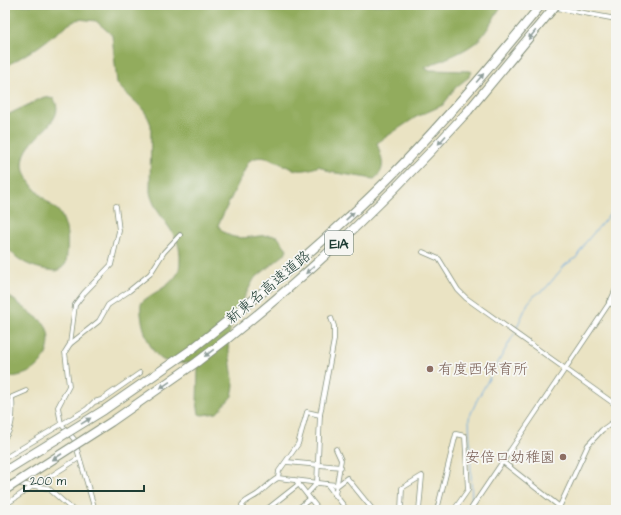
<svg xmlns="http://www.w3.org/2000/svg" width="621" height="515" font-family="'Architects Daughter','Klee One',sans-serif">
<rect width="100%" height="100%" fill="#f6f6f2"/>
<filter id="ink" filterUnits="userSpaceOnUse"><feTurbulence type="fractalNoise" baseFrequency=".025" numOctaves="2"/><feDisplacementMap in="SourceGraphic" scale="8" xChannelSelector="R" yChannelSelector="G"/><feConvolveMatrix kernelMatrix="1 2 1 2 8 2 1 2 1" color-interpolation-filters="sRGB"/></filter>
<filter id="wash" filterUnits="userSpaceOnUse"><feTurbulence type="fractalNoise" baseFrequency=".012" numOctaves="4" result="noise"/><feDisplacementMap in="SourceGraphic" scale="16" xChannelSelector="R" yChannelSelector="G"/><feGaussianBlur stdDeviation="0.9" result="paint"/><feColorMatrix in="noise" values="0 0 0 0 0 0 0 0 0 0 0 0 0 0 0 0 0 1.4 0 .05"/><feComposite in="paint" operator="in"/></filter>
<g filter="url(#wash)">
<rect width="100%" height="100%" fill="#eae3c3"/>
<!-- forest -->
<g fill="#92ac5d" stroke="#587448">
<path d="M 5,5 L 497,5 L 500,8 C 493,19 485,36 475,43 C 459,55 442,59 425,68 L 428,70 L 470,71 L 472,72 L 469,77 L 456,87 L 443,105 L 416,117 L 377,143 C 381,157 388,169 374,179 L 330,172 L 319,166 C 312,169 304,171 297,170 C 281,167 265,150 249,161 L 218,225 C 232,248 257,232 277,236 L 287,249 L 285,254 L 254,279 L 235,315 L 230,330 L 228,344 L 234,386 L 232,396 L 217,413 L 202,415 L 199,414 L 197,402 L 198,369 L 196,365 C 186,360 175,365 165,361 C 148,354 139,319 141,303 C 151,293 166,289 175,277 C 179,273 180,266 180,260 C 182,232 155,218 150,192 L 151,125 C 144,103 128,99 117,83 L 112,35 L 96,21 L 79,19 L 69,24 L 38,47 L 5,67 Z"/>
<path d="M 44,97 L 54,99 C 69,124 22,136 23,165 C 23,179 40,195 50,204 C 54,208 59,210 61,215 C 69,230 68,246 66,263 L 64,266 L 57,271 C 35,269 16,263 5,243 L 5,116 Z"/>
<path d="M 5,293 L 44,323 C 54,339 48,360 33,370 C 25,375 14,377 5,378 Z"/>
</g>
<g fill="none" stroke-linecap="round" stroke-linejoin="round">
<!-- stream -->
<g stroke="#6fabe0" stroke-width="1">
<path d="M 515,331 L 528,303 L 534,296 L 546,288 L 565,265 L 576,258 L 585,243 L 616,207"/>
<path d="M 472,504 L 469,418 L 477,400 L 514,334"/>
</g>
</g>
</g>
<g filter="url(#ink)">
<g fill="none" stroke-linecap="round" stroke-linejoin="round">
<defs>
<g id="street">
<path d="M 541,5 L 616,19"/>
<path d="M 423,252 L 439,259 L 458,290 L 466,298 L 616,405"/>
<path d="M 70,344 L 99,321 L 108,305 L 129,291 L 150,274 L 164,252 L 180,235"/>
<path d="M 5,414 L 11,420"/>
<path d="M 5,437 C 14,428 13,409 12,397 L 26,391"/>
<path d="M 5,458 L 87,409 L 94,402 L 101,400 L 140,373"/>
<path d="M 287,462 L 341,467"/>
<path d="M 503,462 L 560,507"/>
<path d="M 278,478 L 279,471 L 298,444 L 307,412 L 320,415"/>
<path d="M 5,482 L 48,488 L 73,510"/>
<path d="M 297,482 L 319,510"/>
<path d="M 327,484 L 338,485 L 347,478 L 373,510"/>
<path d="M 39,486 L 40,483 L 79,458"/>
<path d="M 307,494 L 317,483 L 320,415 L 334,340 L 334,326 L 331,318"/>
<path d="M 335,495 L 341,460 L 336,449"/>
<path d="M 5,505 L 33,486"/>
<path d="M 95,510 L 74,439 L 61,424 L 58,407 L 69,386 L 65,352 L 70,344 L 75,305 L 84,293 L 111,265 L 119,231 L 116,206"/>
<path d="M 244,510 L 242,505 C 247,499 253,498 258,494 C 265,489 270,482 278,478 L 327,484 L 347,510"/>
<path d="M 266,510 L 299,484"/>
<path d="M 296,510 L 310,499"/>
<path d="M 401,510 L 402,488 L 422,476 L 419,510"/>
<path d="M 437,510 L 456,434 L 465,436 L 468,490 L 454,510"/>
<path d="M 470,510 L 590,332 L 610,302 L 616,289"/>
<path d="M 558,510 L 588,445 L 602,430 L 616,420"/>
</g>
<path id="secondary" d="M 610,302 L 616,305"/>
<g id="highway">
<path d="M 192,349 C 261,295 329,239 391,176 C 444,122 493,64 541,5"/>
<path d="M 197,362 C 296,288 385,203 468,111"/>
</g>
</defs>
<!-- street casing -->
<use href="#street" stroke="#84907c" stroke-width="5.5"/>
<!-- secondary casing -->
<use href="#secondary" stroke="#84907c" stroke-width="8"/>
<!-- highway casing -->
<use href="#highway" stroke="#84907c" stroke-width="10"/>
<!-- street -->
<use href="#street" stroke="#fff" stroke-width="4"/>
<!-- secondary -->
<use href="#secondary" stroke="#fff" stroke-width="6"/>
<!-- highway -->
<use href="#highway" stroke="#fff" stroke-width="8"/>
<defs>
<g id="highway-bridge">
<path d="M 468,111 L 556,5"/>
<path d="M 5,471 L 104,410 L 192,349"/>
<path d="M 5,490 L 111,422 L 197,362"/>
</g>
</defs>
<!-- highway-bridge casing -->
<use href="#highway-bridge" stroke="#84907c" stroke-width="10" stroke-linecap="butt"/>
<!-- highway-bridge -->
<use href="#highway-bridge" stroke="#fff" stroke-width="8"/>
</g>
<!-- one-way arrows -->
<defs><path id="oneway-solid" d="M-6-.8H1V-3.2L6.5 0L1 3.2V.8H-6Z"/></defs>
<g fill="#8f9e9a">
<use href="#oneway-solid" transform="translate(532 35) rotate(129)"/>
<use href="#oneway-solid" transform="translate(480 78) rotate(-50)"/>
<use href="#oneway-solid" transform="translate(442 140) rotate(132)"/>
<use href="#oneway-solid" transform="translate(350 216) rotate(-44)"/>
<use href="#oneway-solid" transform="translate(310 270) rotate(139)"/>
<use href="#oneway-solid" transform="translate(209 353) rotate(143)"/>
<use href="#oneway-solid" transform="translate(165 385) rotate(145)"/>
<use href="#oneway-solid" transform="translate(86 421) rotate(-32)"/>
<use href="#oneway-solid" transform="translate(57 457) rotate(147)"/>
</g>
</g>
<!-- markers -->
<g fill="#8d6e63" stroke="#f6f6f2" stroke-width="1.5">
<circle cx="430" cy="369" r="4"/>
<circle cx="563" cy="457" r="4"/>
</g>
<g text-anchor="middle" stroke-width="3.5" stroke-linejoin="round" paint-order="stroke">
<!-- shield labels -->
<rect fill="#f6f6f2" stroke="#60746d" stroke-width="1" x="325" y="231" width="28" height="24" rx="3"/>
<g font-size="14" font-weight="bold" fill="#1f3d34">
<text x="339" y="248">E1A</text>
</g>
<!-- street labels -->
<g font-size="15" fill="#1f3d34" stroke="#f6f6f2">
<text transform="translate(268 287) rotate(-40)" y="5">新東名高速道路</text>
</g>
<!-- education labels -->
<g font-size="15" fill="#785e54" stroke="#f6f6f2" text-anchor="start">
<text x="438" y="374">有度西保育所</text>
<text x="555" y="462" text-anchor="end">安倍口幼稚園</text>
</g>
</g>
<!-- margin -->
<rect width="621" height="515" fill="none" stroke="#f6f6f2" stroke-width="20"/>
<!-- scale -->
<path d="M24 485v6h120v-6" fill="none" stroke="#1f3d34" stroke-width="2"/>
<text x="30" y="485" font-size="12" fill="#1f3d34" stroke="#f6f6f2" stroke-width="3" paint-order="stroke">200 m</text>
</svg>
